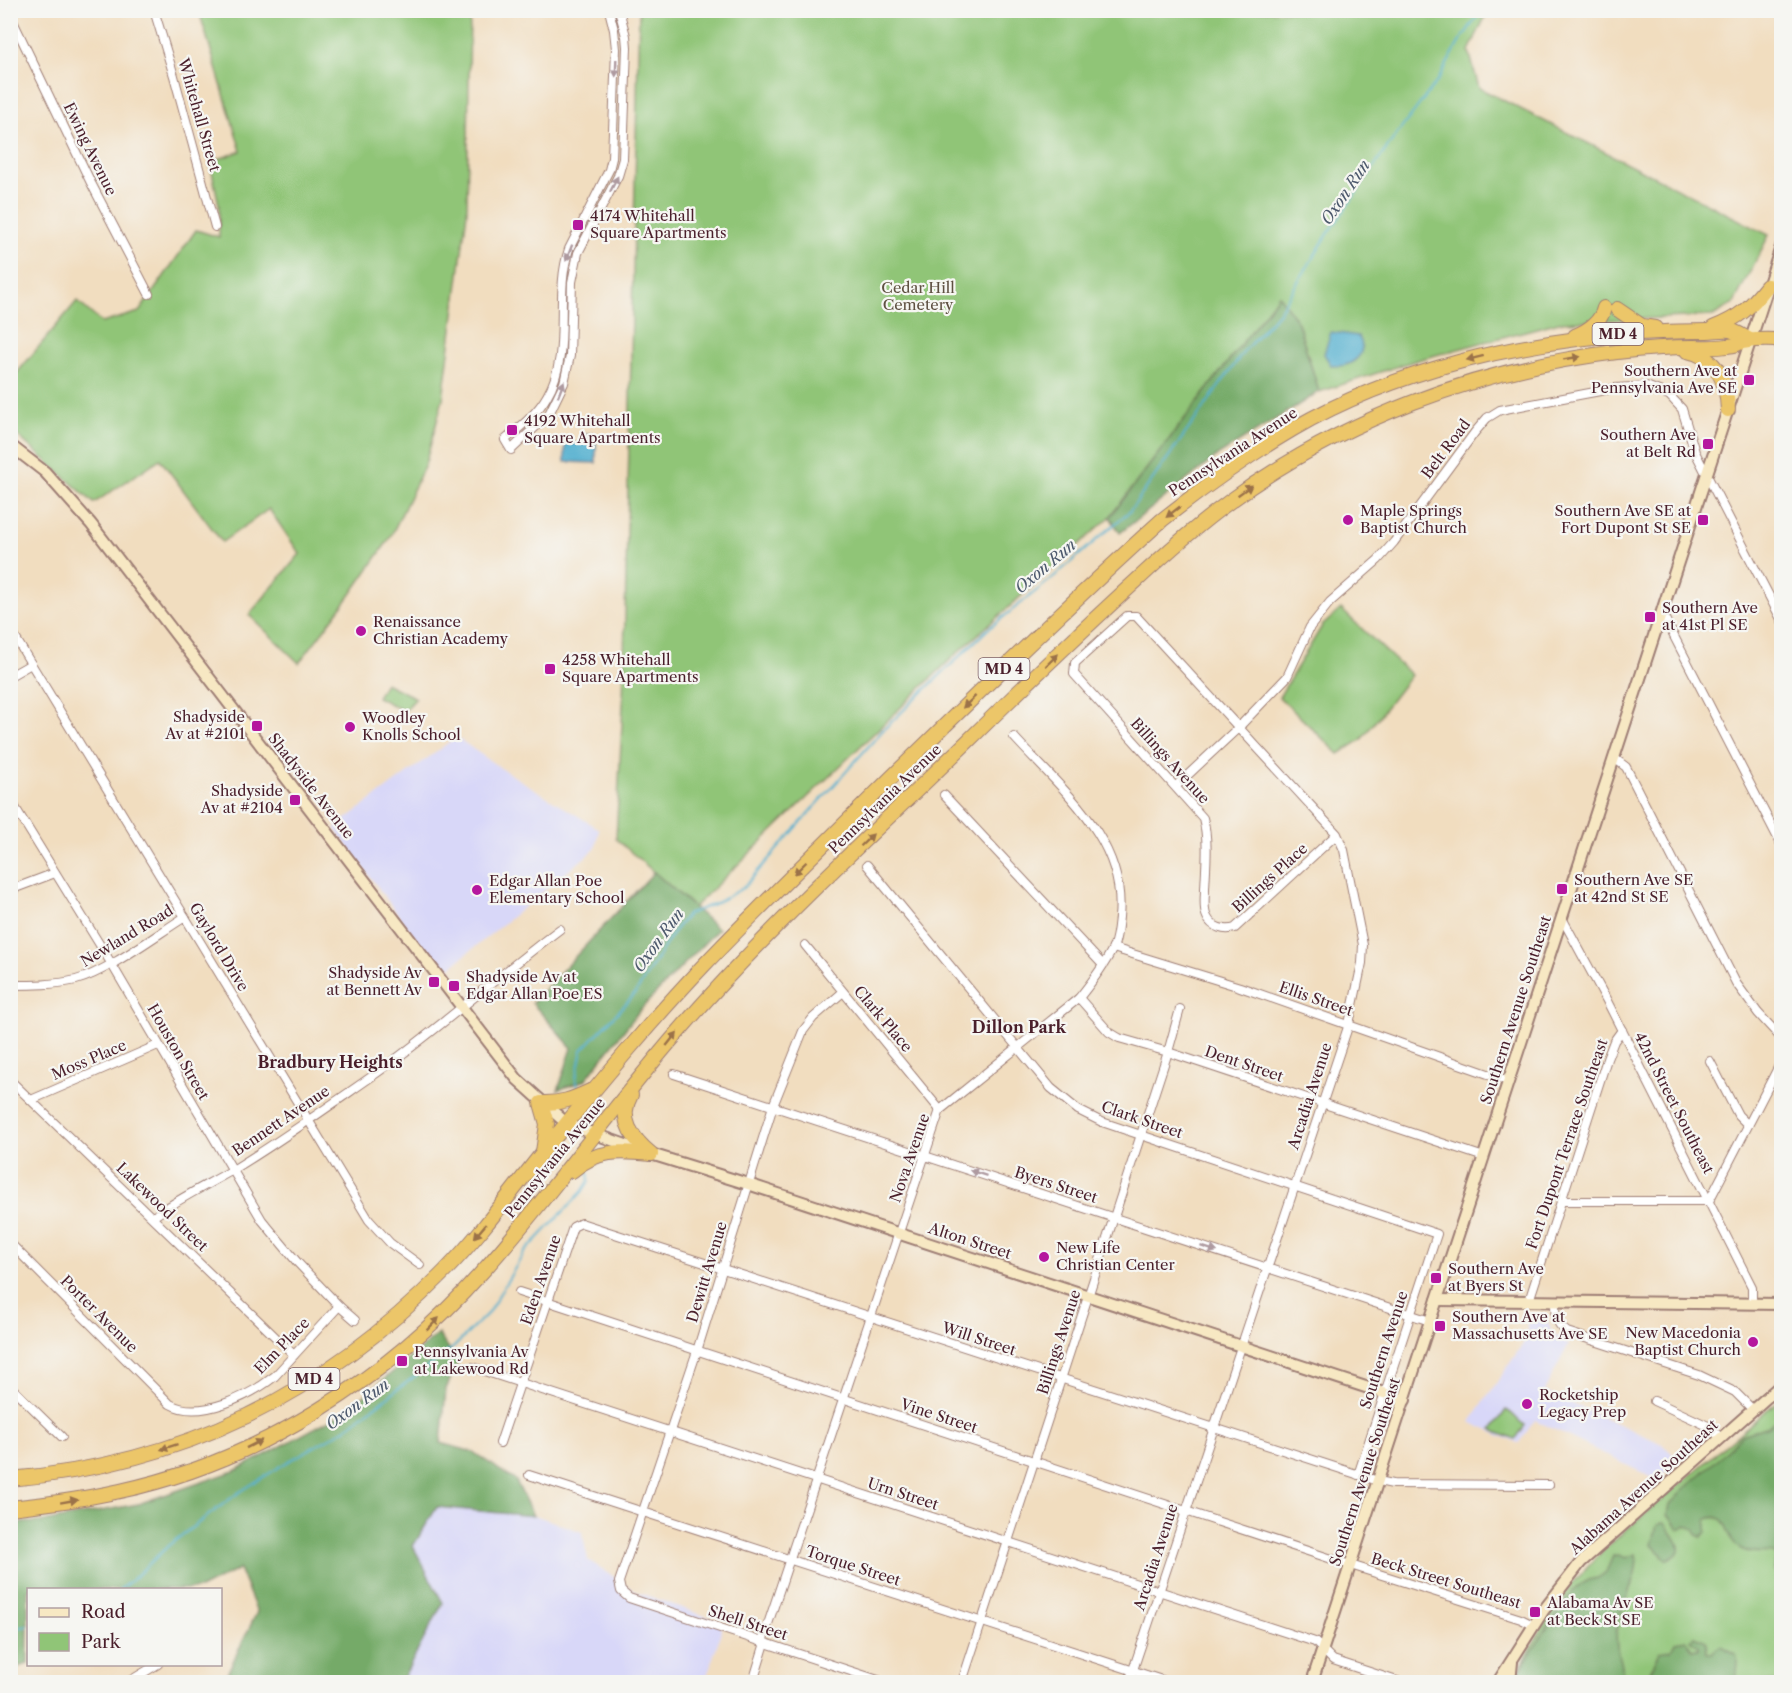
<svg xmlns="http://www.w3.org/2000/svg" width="1792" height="1693" font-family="'Libre Caslon Text',serif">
<rect width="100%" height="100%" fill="#f6f6f2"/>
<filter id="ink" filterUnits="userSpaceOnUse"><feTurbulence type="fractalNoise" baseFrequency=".0167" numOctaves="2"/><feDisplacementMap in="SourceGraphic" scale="12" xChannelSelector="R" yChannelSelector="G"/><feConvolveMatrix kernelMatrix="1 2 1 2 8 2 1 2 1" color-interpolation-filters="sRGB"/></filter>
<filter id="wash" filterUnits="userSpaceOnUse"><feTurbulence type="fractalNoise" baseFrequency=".008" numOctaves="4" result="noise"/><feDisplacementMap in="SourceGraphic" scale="24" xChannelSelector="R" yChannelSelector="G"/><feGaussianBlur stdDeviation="1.35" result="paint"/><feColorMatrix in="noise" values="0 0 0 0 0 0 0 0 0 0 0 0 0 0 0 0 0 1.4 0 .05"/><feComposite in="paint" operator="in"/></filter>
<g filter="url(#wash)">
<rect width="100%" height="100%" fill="#f1ddbf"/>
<!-- built -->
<g fill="#d8d7f8">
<path d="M 456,737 L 499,767 L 599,829 L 595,849 L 442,974 L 334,828 Z"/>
<path d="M 1527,1315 L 1545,1315 L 1552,1333 L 1569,1344 L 1544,1391 L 1663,1444 L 1678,1460 L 1657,1480 L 1535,1420 L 1518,1444 L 1470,1422 L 1527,1338 Z"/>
<path d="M 437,1506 L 540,1517 L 582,1532 L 588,1560 L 637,1592 L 722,1622 L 720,1636 L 705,1682 L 399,1682 L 443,1603 L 413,1545 Z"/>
</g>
<!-- green -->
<g fill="#90c577" stroke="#6d7251" stroke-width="1.5">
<path d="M 199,11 L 470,11 L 467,212 L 443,399 L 425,465 L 390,538 L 349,597 L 299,663 L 249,615 L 300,554 L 269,509 L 222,542 L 160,459 L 94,503 L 11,430 L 11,380 L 77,301 L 102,323 L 139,312 L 196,230 L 219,237 L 219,205 L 210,162 L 241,151 Z"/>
<path d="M 639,11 L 1488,11 L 1469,51 L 1479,88 L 1769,235 L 1734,303 L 1713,316 L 1559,322 L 1414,361 L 1319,392 L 1298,323 L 1278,296 L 1110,517 L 955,655 L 694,907 L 616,839 L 623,704 Z"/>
<path d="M 1341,609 L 1411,675 L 1361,740 L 1339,754 L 1279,697 L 1322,626 Z"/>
<path d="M 385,683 L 416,698 L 404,711 L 377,697 Z"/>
<path d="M 1781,1398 L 1781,1682 L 1514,1682 L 1515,1678 L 1536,1638 L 1565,1592 L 1604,1549 Z"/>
<path d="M 1506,1410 C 1515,1414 1517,1421 1525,1425 L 1515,1440 L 1492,1430 Z"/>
</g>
<!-- forest -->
<g fill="#74aa68" stroke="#5f644a" stroke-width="1.5">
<path d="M 1279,295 L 1298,323 L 1319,392 L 1220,454 L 1120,533 L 1110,517 Z"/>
<path d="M 654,872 L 718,929 L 640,1010 L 585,1080 L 558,1090 L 572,1048 L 532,1003 Z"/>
<path d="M 438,1334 L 458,1362 L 446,1389 L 441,1443 L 473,1452 L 516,1481 L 533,1516 L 437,1507 L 413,1546 L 443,1603 L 401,1682 L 223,1682 L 257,1612 L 239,1569 L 200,1589 L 28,1590 L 28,1664 L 11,1669 L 11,1523 L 43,1522 L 138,1504 L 237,1470 L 346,1411 Z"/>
<path d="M 1781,1416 L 1781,1578 L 1774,1570 L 1776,1558 L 1774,1553 C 1763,1551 1752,1555 1741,1549 C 1724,1540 1731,1510 1707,1519 L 1707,1532 L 1701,1537 L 1697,1535 L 1694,1529 L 1687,1525 L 1679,1529 L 1668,1514 L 1670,1505 L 1683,1490 L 1728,1450 L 1741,1435 L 1768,1426 Z"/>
<path d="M 1662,1523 L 1666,1524 C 1672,1536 1692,1551 1667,1560 L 1652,1545 L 1657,1525 Z"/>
<path d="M 1636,1554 C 1641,1574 1620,1606 1617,1627 C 1614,1646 1621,1664 1625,1682 L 1516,1682 L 1525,1662 L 1562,1605 L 1574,1590 L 1588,1580 L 1598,1578 L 1606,1572 L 1613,1556 L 1619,1555 L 1626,1558 Z"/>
<path d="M 1695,1636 L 1706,1641 L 1707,1653 L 1712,1653 L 1717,1648 L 1722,1646 L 1736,1654 L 1738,1662 L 1736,1682 L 1651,1682 L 1650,1672 L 1660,1652 L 1671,1650 L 1675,1642 L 1686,1640 L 1692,1649 L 1698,1649 L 1699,1646 L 1691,1640 Z"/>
</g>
<!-- water -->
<g fill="#51afcf" stroke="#4e677d" stroke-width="1.5">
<path d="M 1331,332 L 1358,336 C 1371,354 1349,370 1331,365 L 1324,354 Z"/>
<path d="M 585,434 L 596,434 L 596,463 L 565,462 L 565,443 L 584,444 Z"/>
</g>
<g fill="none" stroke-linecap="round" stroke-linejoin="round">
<!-- stream -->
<g stroke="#51afcf" stroke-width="2">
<path d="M 578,1087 L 576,1078 L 582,1050 L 635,994 L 674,931 L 688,914 L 716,903 L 743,888 L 883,730 L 987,630 L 1050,580 L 1130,511 L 1245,350 L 1279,312 L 1328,234 L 1391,142 L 1438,80 L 1460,41 L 1482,10"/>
<path d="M 119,1590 L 133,1579 L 169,1545 L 238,1493 L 289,1461 L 342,1431 L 454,1347 L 488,1313 L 524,1253 L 582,1192 L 589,1181 L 588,1169"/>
<path d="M 10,1629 L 28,1626"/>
</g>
</g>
</g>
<g filter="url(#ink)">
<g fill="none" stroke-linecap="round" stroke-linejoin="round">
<defs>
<g id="street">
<path d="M 154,10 L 174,76 L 215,227"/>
<path d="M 609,10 L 614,30 L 616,49 L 612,158 L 609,170 L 569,249 C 553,296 573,352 547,396 C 537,414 520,427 505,440 L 511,450 L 549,414 L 564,383 L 570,356 L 572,282 L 578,253 L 618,176 L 623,159 L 627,47 L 626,36 L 619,10"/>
<path d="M 10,15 L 91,183 L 149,294"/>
<path d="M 1662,613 L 1782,846"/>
<path d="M 10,629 L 369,1220 L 390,1243 L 420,1265"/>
<path d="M 10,676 L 31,664"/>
<path d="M 1614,758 L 1626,767 L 1736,983 L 1758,1013 L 1782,1039"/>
<path d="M 1176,786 L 1238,728 L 1287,677 L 1310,627 L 1330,602 L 1378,560 L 1394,542 L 1475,432 L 1487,418 L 1500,410 L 1616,388 L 1646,386 L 1669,395 L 1682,409 L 1695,452 L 1782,621"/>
<path d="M 944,795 L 1102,964"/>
<path d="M 10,799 L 111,963 L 262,1220 L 297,1262 L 339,1306 L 355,1320"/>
<path d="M 867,865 L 1051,1088 L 1078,1110 L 1102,1122 L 1437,1234 L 1358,1475"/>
<path d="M 10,890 L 55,873"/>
<path d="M 1562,918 L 1606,999 L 1752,1287 L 1752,1303"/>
<path d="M 805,945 L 940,1110"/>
<path d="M 1113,948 L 1240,987 L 1508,1081"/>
<path d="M 10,985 C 32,985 55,985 76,980 C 107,972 156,935 185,917"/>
<path d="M 843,992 L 813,1018 L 803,1031 L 773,1106 L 697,1351 L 619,1582 L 621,1591 L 629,1598 L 884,1682"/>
<path d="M 1079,998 L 1109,1032 L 1119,1038 L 1168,1052 L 1484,1157"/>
<path d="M 1710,1061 L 1738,1115 L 1748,1125"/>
<path d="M 674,1074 L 1430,1321"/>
<path d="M 10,1080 L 294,1355"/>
<path d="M 31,1100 L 158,1045"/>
<path d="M 1561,1201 L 1709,1201 L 1782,1060"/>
<path d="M 153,1217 C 178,1199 205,1186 231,1171 C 279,1142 325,1109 371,1077 C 437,1031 496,977 560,929"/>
<path d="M 10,1243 L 170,1404 C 200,1421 251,1395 275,1376 L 339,1306"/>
<path d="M 519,1292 L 1341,1562 L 1521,1619 L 1533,1625"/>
<path d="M 1529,1301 L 1607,1059 L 1614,1041 L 1622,1030"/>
<path d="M 1555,1301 C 1555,1316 1555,1323 1567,1332 L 1699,1375 L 1735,1392 L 1753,1410"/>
<path d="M 472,1367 L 1315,1642 L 1333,1660 L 1400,1682"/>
<path d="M 10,1386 L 62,1437"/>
<path d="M 1654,1401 L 1708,1426 L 1721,1438"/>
<path d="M 500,1443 L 573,1227 L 581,1223 L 1378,1481 L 1393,1484 L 1549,1485"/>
<path d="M 529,1475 L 1168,1682"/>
<path d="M 762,1642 L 940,1110 L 1079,998 C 1091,983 1104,966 1113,948 C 1117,939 1118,927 1119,917 C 1127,840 1061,789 1014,737"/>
<path d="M 128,1682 L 158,1664"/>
<path d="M 753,1682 L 765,1643"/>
<path d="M 962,1682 L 1168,1052 L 1180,1009"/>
<path d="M 1129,1682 L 1349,1024 L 1362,963 L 1363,945 L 1344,850 L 1337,834 L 1136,616 L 1127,616 L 1075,663 L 1074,674 L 1203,818 C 1209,841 1206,865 1205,889 C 1205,897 1203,910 1207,917 C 1212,928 1225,931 1235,928 L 1337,834"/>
</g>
<g id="secondary">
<path d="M 10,445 L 45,472 L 91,524 L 517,1079 L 567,1124 L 651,1154 L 748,1184 L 1405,1400"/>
<path d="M 1437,1300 L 1782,1304"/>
<path d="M 1312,1682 L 1782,244"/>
<path d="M 1498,1682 L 1543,1611 L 1581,1562 L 1782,1384"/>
<path d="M 1510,1682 L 1512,1662"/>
</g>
<g id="highway">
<path d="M 1617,309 L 1642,326 L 1655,328"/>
<path d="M 1713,328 C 1740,317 1749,309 1767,286"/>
<path d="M 1575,336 C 1587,331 1601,322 1604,308"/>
<path d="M 1687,351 C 1717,357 1727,381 1728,410"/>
<path d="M 631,1095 C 617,1119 633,1139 651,1154"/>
<path d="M 543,1152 L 547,1124 L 541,1103 C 560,1104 573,1099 590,1091"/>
<path d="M 572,1171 C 597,1149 620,1151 651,1154"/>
<path d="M 10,1479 C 184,1464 323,1395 445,1271 C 481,1234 511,1192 543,1152 C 595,1089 647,1025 704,965 C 764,902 827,842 889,780 C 979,692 1069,604 1162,520 C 1204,487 1247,456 1293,429 C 1396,369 1521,341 1639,333 C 1662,332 1685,331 1707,331 C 1714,331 1723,329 1730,330 C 1737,332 1744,337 1750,340"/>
<path d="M 10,1508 C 47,1504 84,1499 120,1491 C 260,1461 389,1378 483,1271 C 552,1194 611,1109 679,1031 C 768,928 870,836 968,741 C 1023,687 1079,633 1136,581 C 1166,553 1196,526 1229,502 C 1342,419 1477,369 1617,352 C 1642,349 1668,347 1694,347 C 1705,347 1716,348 1727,346 C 1746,344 1729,344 1748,341 C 1759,339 1771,340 1782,340"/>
</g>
</defs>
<!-- street casing -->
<use href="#street" stroke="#9e7e75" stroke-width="10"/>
<!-- secondary casing -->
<use href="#secondary" stroke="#9e7e75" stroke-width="14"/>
<!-- highway casing -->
<use href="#highway" stroke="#9e7e75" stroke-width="16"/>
<!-- street -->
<use href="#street" stroke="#fff" stroke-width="8"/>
<!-- secondary -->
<use href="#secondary" stroke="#f7e8c3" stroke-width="10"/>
<!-- highway -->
<use href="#highway" stroke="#ecc669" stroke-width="14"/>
</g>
<!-- one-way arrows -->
<defs><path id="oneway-solid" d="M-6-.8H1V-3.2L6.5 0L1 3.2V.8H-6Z" transform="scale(1.5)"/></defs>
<g fill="#ae9aa0">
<use href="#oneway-solid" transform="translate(616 68) rotate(92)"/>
<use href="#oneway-solid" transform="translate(614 184) rotate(-64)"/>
<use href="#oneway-solid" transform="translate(569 253) rotate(111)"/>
<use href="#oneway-solid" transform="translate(561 389) rotate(-69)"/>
<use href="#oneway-solid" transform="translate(978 1173) rotate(-162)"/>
<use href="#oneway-solid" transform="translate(1209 1249) rotate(18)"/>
</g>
<g fill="#9b724a">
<use href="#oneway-solid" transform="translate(1475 358) rotate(166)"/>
<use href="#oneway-solid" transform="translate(1572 358) rotate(-9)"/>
<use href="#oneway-solid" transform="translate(1245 490) rotate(-35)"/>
<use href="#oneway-solid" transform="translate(1173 512) rotate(142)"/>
<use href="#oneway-solid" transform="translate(1052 660) rotate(-44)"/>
<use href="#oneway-solid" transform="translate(969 702) rotate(137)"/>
<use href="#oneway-solid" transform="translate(867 840) rotate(-44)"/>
<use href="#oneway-solid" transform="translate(800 868) rotate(136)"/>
<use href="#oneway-solid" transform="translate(672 1039) rotate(-51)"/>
<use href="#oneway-solid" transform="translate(480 1231) rotate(130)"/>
<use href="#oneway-solid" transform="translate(433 1324) rotate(-45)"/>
<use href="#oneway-solid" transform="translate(254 1444) rotate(-27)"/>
<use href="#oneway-solid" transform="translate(169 1447) rotate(162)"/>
<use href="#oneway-solid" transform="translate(69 1501) rotate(-10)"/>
</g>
</g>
<!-- markers -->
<g fill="#b5179e" stroke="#f6f6f2" stroke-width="2">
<rect x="572" y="219" width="12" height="12" rx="3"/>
<rect x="1743" y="374" width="12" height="12" rx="3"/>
<rect x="506" y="424" width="12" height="12" rx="3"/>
<rect x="1702" y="438" width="12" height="12" rx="3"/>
<circle cx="1348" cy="520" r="6"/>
<rect x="1697" y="514" width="12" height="12" rx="3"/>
<rect x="1644" y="611" width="12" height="12" rx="3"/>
<circle cx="361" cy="631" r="6"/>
<rect x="544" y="663" width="12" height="12" rx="3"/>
<rect x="251" y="720" width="12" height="12" rx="3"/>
<circle cx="350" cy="727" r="6"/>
<rect x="289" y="794" width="12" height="12" rx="3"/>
<rect x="1556" y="883" width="12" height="12" rx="3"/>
<circle cx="477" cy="890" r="6"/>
<rect x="428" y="976" width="12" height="12" rx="3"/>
<rect x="448" y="980" width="12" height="12" rx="3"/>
<circle cx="1044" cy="1257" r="6"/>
<rect x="1430" y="1272" width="12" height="12" rx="3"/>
<rect x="1434" y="1320" width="12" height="12" rx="3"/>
<circle cx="1753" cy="1342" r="6"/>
<rect x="396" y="1355" width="12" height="12" rx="3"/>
<circle cx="1527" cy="1404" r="6"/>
<rect x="1529" y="1606" width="12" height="12" rx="3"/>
</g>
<g text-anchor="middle" stroke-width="4.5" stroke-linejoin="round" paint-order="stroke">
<!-- shield labels -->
<g fill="#f6f6f2" stroke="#7e6067" stroke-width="1.5">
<rect x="1592.5" y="323" width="51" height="22" rx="4.5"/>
<rect x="978.5" y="658" width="51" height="22" rx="4.5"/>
<rect x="288.5" y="1368" width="51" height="22" rx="4.5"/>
</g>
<g font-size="14" font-weight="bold" fill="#4a1f2b">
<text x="1618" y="339">MD 4</text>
<text x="1004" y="674">MD 4</text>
<text x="314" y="1384">MD 4</text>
</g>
<!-- street labels -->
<g font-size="15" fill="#4a1f2b" stroke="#f6f6f2">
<text transform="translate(199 115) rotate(74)" y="5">Whitehall Street</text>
<text transform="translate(90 149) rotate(64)" y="5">Ewing Avenue</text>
<text transform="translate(1446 449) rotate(-53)" y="5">Belt Road</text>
<text transform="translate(1233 452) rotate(-33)" y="5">Pennsylvania Avenue</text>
<text transform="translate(1170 761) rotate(48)" y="5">Billings Avenue</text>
<text transform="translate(311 786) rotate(52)" y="5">Shadyside Avenue</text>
<text transform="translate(885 799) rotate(-44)" y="5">Pennsylvania Avenue</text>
<text transform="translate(1270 878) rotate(-42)" y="5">Billings Place</text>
<text transform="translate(127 936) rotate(-31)" y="5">Newland Road</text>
<text transform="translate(219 947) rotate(59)" y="5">Gaylord Drive</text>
<text transform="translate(1316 999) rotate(19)" y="5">Ellis Street</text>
<text transform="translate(1516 1010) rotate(-72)" y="5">Southern Avenue Southeast</text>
<text transform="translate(883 1019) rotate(50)" y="5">Clark Place</text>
<text transform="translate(178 1052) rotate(60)" y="5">Houston Street</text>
<text transform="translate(89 1060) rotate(-23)" y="5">Moss Place</text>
<text transform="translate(1244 1064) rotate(19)" y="5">Dent Street</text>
<text transform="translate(1310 1096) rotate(-72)" y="5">Arcadia Avenue</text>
<text transform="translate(1674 1103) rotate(63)" y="5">42nd Street Southeast</text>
<text transform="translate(1142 1120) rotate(19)" y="5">Clark Street</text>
<text transform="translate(281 1121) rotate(-34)" y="5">Bennett Avenue</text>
<text transform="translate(1567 1144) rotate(-71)" y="5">Fort Dupont Terrace Southeast</text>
<text transform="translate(555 1158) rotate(-51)" y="5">Pennsylvania Avenue</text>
<text transform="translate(910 1158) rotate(-71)" y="5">Nova Avenue</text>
<text transform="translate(1056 1185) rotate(18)" y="5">Byers Street</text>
<text transform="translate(162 1207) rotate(44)" y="5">Lakewood Street</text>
<text transform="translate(970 1241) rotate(18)" y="5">Alton Street</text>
<text transform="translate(707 1272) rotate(-73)" y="5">Dewitt Avenue</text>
<text transform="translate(541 1280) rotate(-71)" y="5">Eden Avenue</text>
<text transform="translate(99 1314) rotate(45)" y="5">Porter Avenue</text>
<text transform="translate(979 1339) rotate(18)" y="5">Will Street</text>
<text transform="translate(1059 1342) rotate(-72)" y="5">Billings Avenue</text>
<text transform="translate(282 1346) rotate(-46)" y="5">Elm Place</text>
<text transform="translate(1384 1350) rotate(-72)" y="5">Southern Avenue</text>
<text transform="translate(939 1416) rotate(18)" y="5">Vine Street</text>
<text transform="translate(1365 1472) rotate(-72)" y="5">Southern Avenue Southeast</text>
<text transform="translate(1644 1487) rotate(-42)" y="5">Alabama Avenue Southeast</text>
<text transform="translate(903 1494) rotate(18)" y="5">Urn Street</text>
<text transform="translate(1156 1557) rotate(-72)" y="5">Arcadia Avenue</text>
<text transform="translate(853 1566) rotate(18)" y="5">Torque Street</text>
<text transform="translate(1446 1581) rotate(17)" y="5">Beck Street Southeast</text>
<text transform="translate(748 1623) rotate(18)" y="5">Shell Street</text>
</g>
<!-- poi labels -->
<g font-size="15" fill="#4a1f2b" stroke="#f6f6f2" text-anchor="start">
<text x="590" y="221">4174 Whitehall<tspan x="590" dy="17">Square Apartments</tspan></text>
<text x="1737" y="376" text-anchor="end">Southern Ave at<tspan x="1737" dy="17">Pennsylvania Ave SE</tspan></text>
<text x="524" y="426">4192 Whitehall<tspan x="524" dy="17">Square Apartments</tspan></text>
<text x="1696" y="440" text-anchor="end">Southern Ave<tspan x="1696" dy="17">at Belt Rd</tspan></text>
<text x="1360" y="516">Maple Springs<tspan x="1360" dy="17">Baptist Church</tspan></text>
<text x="1691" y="516" text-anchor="end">Southern Ave SE at<tspan x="1691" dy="17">Fort Dupont St SE</tspan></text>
<text x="1662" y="613">Southern Ave<tspan x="1662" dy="17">at 41st Pl SE</tspan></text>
<text x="373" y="627">Renaissance<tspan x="373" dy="17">Christian Academy</tspan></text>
<text x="562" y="665">4258 Whitehall<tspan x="562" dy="17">Square Apartments</tspan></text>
<text x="245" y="722" text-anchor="end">Shadyside<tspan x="245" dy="17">Av at #2101</tspan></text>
<text x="362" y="723">Woodley<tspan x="362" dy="17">Knolls School</tspan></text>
<text x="283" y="796" text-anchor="end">Shadyside<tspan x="283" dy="17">Av at #2104</tspan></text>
<text x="1574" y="885">Southern Ave SE<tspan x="1574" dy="17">at 42nd St SE</tspan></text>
<text x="489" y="886">Edgar Allan Poe<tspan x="489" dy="17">Elementary School</tspan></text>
<text x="422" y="978" text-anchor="end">Shadyside Av<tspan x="422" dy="17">at Bennett Av</tspan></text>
<text x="466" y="982">Shadyside Av at<tspan x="466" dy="17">Edgar Allan Poe ES</tspan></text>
<text x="1056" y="1253">New Life<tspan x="1056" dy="17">Christian Center</tspan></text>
<text x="1448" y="1274">Southern Ave<tspan x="1448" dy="17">at Byers St</tspan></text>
<text x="1452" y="1322">Southern Ave at<tspan x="1452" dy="17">Massachusetts Ave SE</tspan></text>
<text x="1741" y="1338" text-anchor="end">New Macedonia<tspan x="1741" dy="17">Baptist Church</tspan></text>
<text x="414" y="1357">Pennsylvania Av<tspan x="414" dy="17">at Lakewood Rd</tspan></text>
<text x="1539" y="1400">Rocketship<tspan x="1539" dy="17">Legacy Prep</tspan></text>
<text x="1547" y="1608">Alabama Av SE<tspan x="1547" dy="17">at Beck St SE</tspan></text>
</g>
<!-- park labels -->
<g font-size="15" fill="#5f5142" stroke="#f6f6f2">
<text x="918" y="293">Cedar Hill<tspan x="918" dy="17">Cemetery</tspan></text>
</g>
<!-- water labels -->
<g font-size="16" font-style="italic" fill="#4d596d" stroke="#f6f6f2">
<text transform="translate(1345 192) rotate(-56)" y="6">Oxon Run</text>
<text transform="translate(1045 566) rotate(-40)" y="6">Oxon Run</text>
<text transform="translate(658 940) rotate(-54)" y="6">Oxon Run</text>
<text transform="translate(357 1404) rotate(-36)" y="6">Oxon Run</text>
</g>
<!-- neighbourhood labels -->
<g font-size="16" font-weight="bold" fill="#4a1f2b" stroke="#f6f6f2">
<text x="1019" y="1033">Dillon Park</text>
<text x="330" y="1068">Bradbury Heights</text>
</g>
</g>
<!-- margin -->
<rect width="1792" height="1693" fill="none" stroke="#f6f6f2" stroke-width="36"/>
<!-- legend -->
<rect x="27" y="1588" width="195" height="78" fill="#f6f6f2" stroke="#b1a0a2" stroke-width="1.5"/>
<rect x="39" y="1608" width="30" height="9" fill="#f7e8c3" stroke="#b1a0a2" stroke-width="1.5"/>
<text x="81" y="1618" font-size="18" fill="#4a1f2b">Road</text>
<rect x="39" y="1633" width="30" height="18" fill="#90c577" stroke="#b1a0a2" stroke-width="1.5"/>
<text x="81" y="1648" font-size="18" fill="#4a1f2b">Park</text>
</svg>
